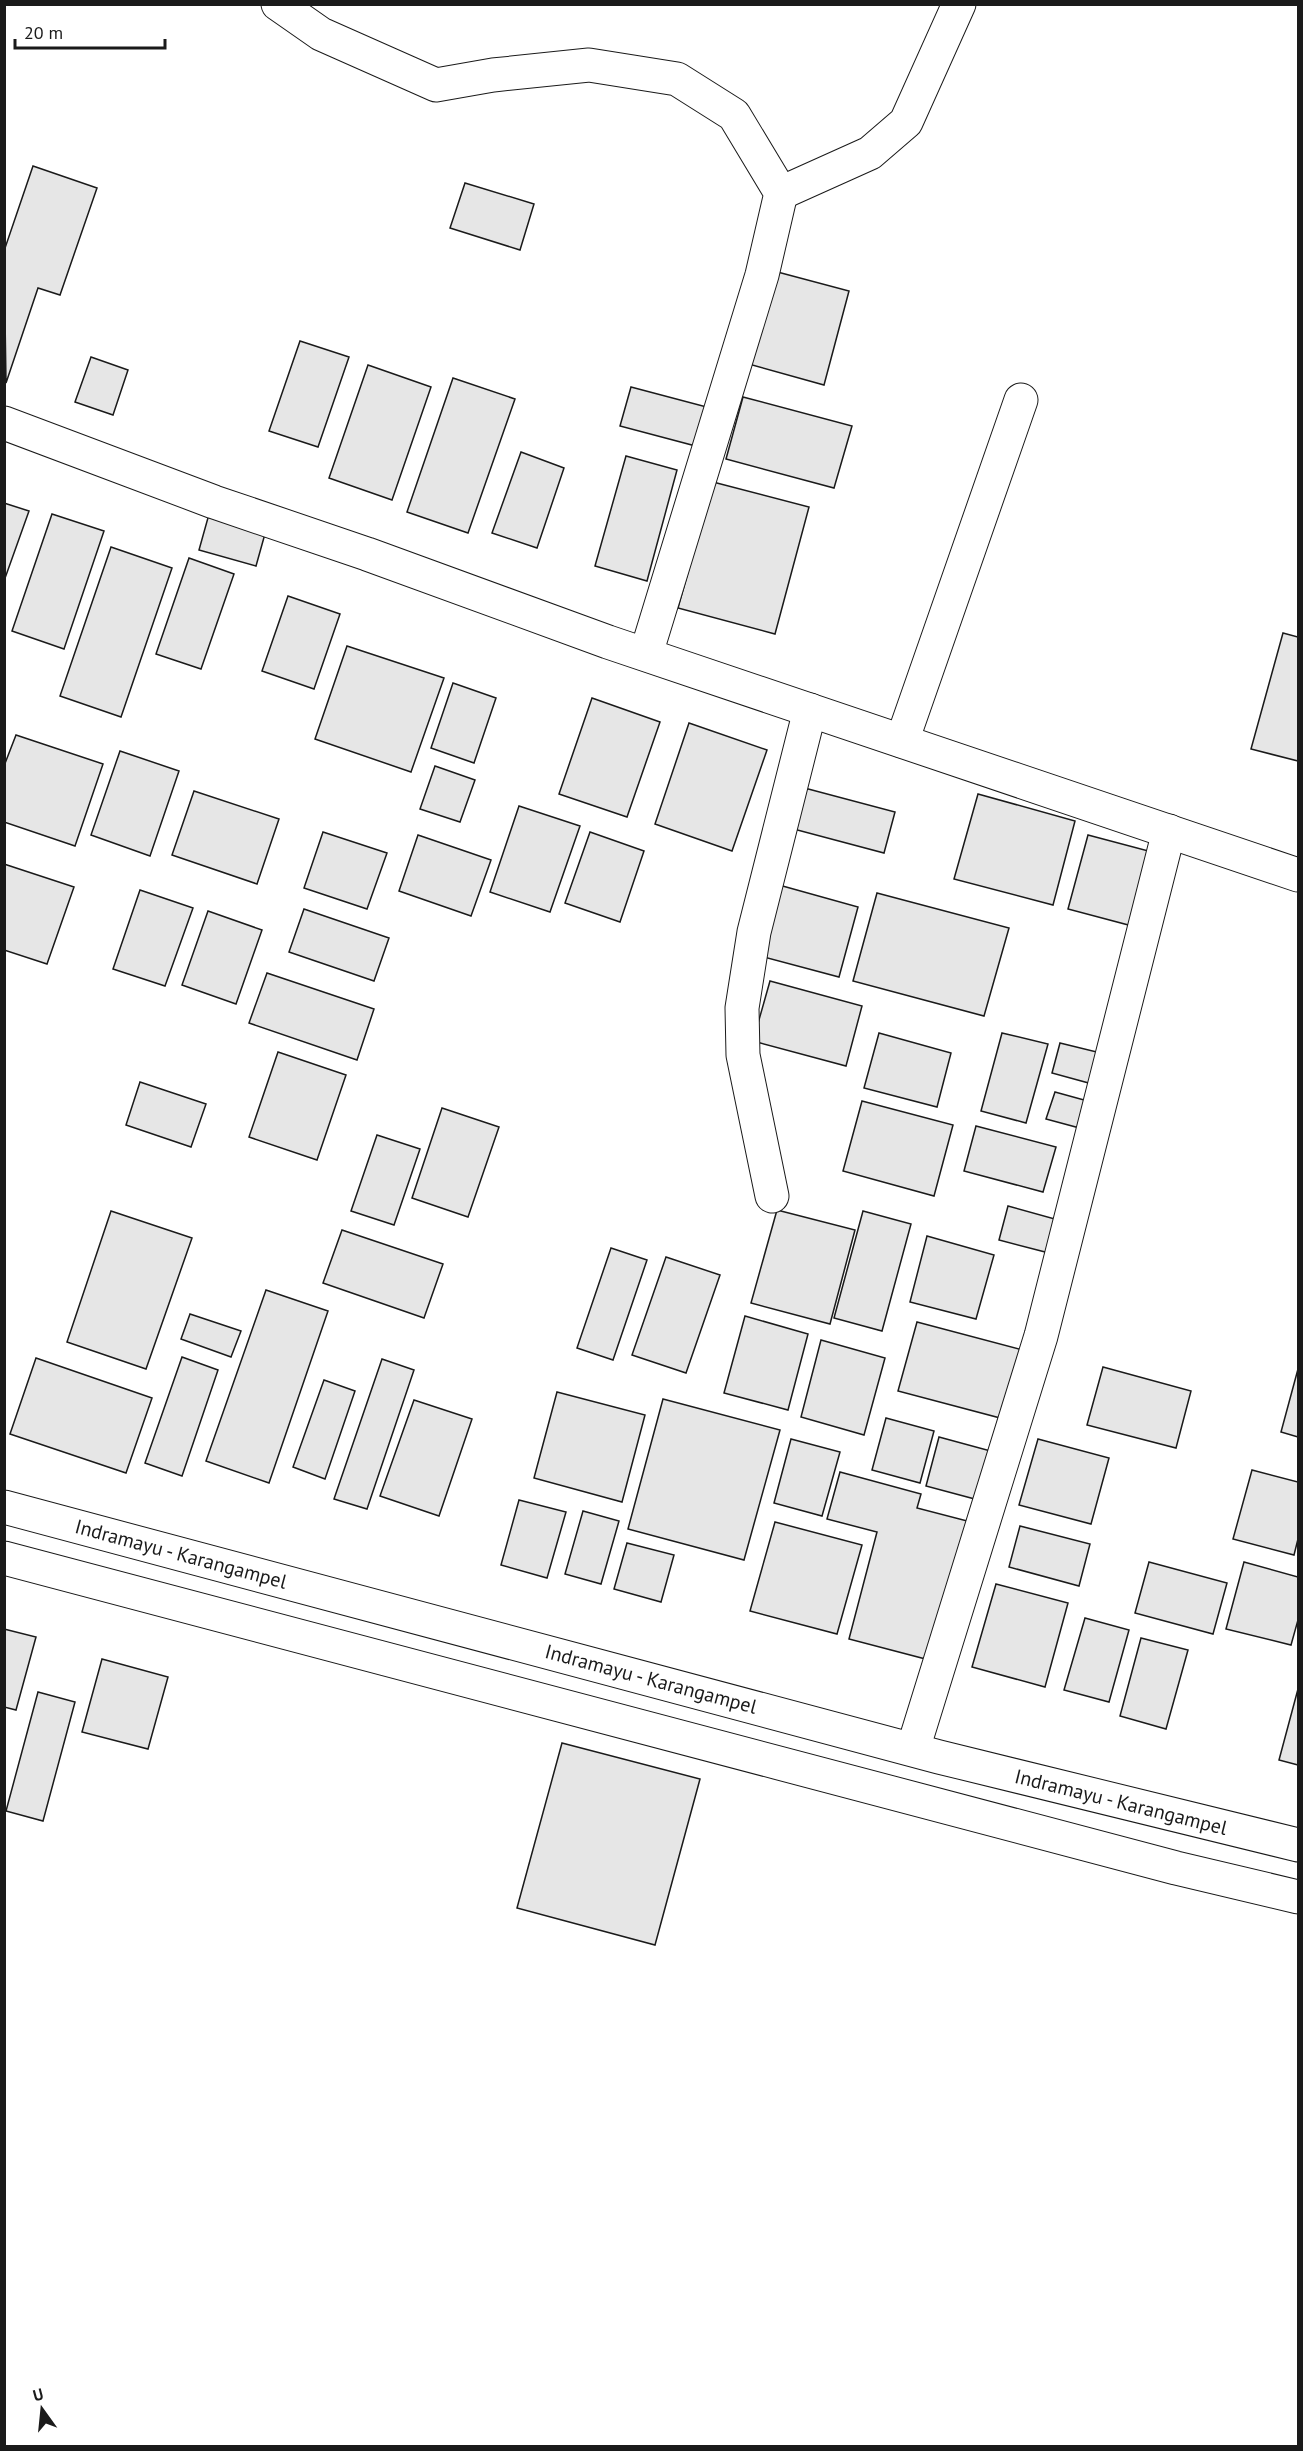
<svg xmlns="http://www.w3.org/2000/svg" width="1303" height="2451" font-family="'PT Sans',sans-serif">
<rect width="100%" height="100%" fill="#fff"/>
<!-- building -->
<g fill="#e6e6e6" stroke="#1a1a1a" stroke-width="1.5">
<path d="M 33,166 L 97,188 L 60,295 L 38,288 L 6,383 L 4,251 Z"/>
<path d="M 465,183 L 534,204 L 520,250 L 450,228 Z"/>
<path d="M 770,270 L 849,291 L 824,385 L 745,363 Z"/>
<path d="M 300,341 L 349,357 L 318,447 L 269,431 Z"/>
<path d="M 91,357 L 128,370 L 113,415 L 75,402 Z"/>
<path d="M 368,365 L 431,387 L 392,500 L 329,478 Z"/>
<path d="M 453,378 L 515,399 L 468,533 L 407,512 Z"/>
<path d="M 631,387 L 718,410 L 707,449 L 620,426 Z"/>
<path d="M 743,397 L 852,426 L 834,488 L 726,459 Z"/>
<path d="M 521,452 L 564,468 L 537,548 L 492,533 Z"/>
<path d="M 626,456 L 677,470 L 647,581 L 595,566 Z"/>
<path d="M 713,482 L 809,507 L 775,634 L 678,608 Z"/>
<path d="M 4,503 L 29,511 L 4,581 Z"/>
<path d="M 211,507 L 268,523 L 256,566 L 199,550 Z"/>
<path d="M 52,514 L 104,531 L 64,649 L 12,631 Z"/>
<path d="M 111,547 L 172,568 L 121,717 L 60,696 Z"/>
<path d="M 189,558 L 234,574 L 201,669 L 156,654 Z"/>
<path d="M 288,596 L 340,614 L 314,689 L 262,671 Z"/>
<path d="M 1283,633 L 1298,637 L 1298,761 L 1251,749 Z"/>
<path d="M 347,646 L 444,678 L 411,772 L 315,739 Z"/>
<path d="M 453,683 L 496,698 L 474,763 L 431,748 Z"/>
<path d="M 592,698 L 660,722 L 627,817 L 559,794 Z"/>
<path d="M 689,723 L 767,750 L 732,851 L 655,824 Z"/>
<path d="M 16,735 L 103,764 L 75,846 L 4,822 L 4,766 Z"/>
<path d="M 120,751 L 179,771 L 150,856 L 91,835 Z"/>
<path d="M 435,766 L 475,780 L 460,822 L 420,809 Z"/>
<path d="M 797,786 L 895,812 L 884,853 L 786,827 Z"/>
<path d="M 194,791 L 279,819 L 257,884 L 172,855 Z"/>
<path d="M 978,794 L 1075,821 L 1053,905 L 954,879 Z"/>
<path d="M 519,806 L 580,826 L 550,912 L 490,892 Z"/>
<path d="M 323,832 L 387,853 L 367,909 L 304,888 Z"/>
<path d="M 590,832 L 644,851 L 620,922 L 565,903 Z"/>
<path d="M 418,835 L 491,860 L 471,916 L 399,891 Z"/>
<path d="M 1088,835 L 1156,853 L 1136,927 L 1068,909 Z"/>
<path d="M 4,864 L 74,887 L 47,964 L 4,950 Z"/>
<path d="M 779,885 L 858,907 L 839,977 L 760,956 Z"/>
<path d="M 140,890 L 193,908 L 165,986 L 113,969 Z"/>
<path d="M 877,893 L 1009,928 L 984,1016 L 853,981 Z"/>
<path d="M 304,909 L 389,938 L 374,981 L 289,952 Z"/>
<path d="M 208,911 L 262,930 L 236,1004 L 182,985 Z"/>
<path d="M 267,973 L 374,1009 L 357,1060 L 249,1023 Z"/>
<path d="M 770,981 L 862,1006 L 846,1066 L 753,1041 Z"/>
<path d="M 879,1033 L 951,1053 L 937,1107 L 864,1088 Z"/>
<path d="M 1002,1033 L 1048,1044 L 1026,1123 L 981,1111 Z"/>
<path d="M 1060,1043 L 1105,1054 L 1096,1085 L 1052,1073 Z"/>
<path d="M 278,1052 L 346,1075 L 317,1160 L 249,1137 Z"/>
<path d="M 140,1082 L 206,1104 L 191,1147 L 126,1125 Z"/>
<path d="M 1055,1092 L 1095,1103 L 1087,1130 L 1046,1119 Z"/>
<path d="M 862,1101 L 953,1125 L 934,1196 L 843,1171 Z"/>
<path d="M 442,1108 L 499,1127 L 468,1217 L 412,1198 Z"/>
<path d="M 976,1126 L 1056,1147 L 1043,1192 L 964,1171 Z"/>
<path d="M 377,1135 L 420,1149 L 394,1225 L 351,1211 Z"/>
<path d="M 1008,1206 L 1062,1221 L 1053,1254 L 999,1240 Z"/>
<path d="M 777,1210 L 855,1230 L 830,1324 L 751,1303 Z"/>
<path d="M 111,1211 L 192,1238 L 146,1369 L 67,1342 Z"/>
<path d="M 863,1211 L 911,1224 L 882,1331 L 834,1318 Z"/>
<path d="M 342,1230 L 443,1264 L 424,1318 L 323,1283 Z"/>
<path d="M 927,1236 L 994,1255 L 976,1319 L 910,1302 Z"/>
<path d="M 611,1248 L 647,1260 L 613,1360 L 577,1348 Z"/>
<path d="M 666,1257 L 720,1275 L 686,1373 L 632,1355 Z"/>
<path d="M 266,1290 L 328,1311 L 269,1483 L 206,1461 Z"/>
<path d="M 190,1314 L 241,1331 L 231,1357 L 181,1339 Z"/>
<path d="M 745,1316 L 808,1334 L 788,1410 L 724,1393 Z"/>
<path d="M 917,1322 L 1023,1350 L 1004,1419 L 898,1391 Z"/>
<path d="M 821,1340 L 885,1358 L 864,1435 L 801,1417 Z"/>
<path d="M 182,1357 L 218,1370 L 182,1476 L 145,1463 Z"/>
<path d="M 36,1358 L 152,1398 L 126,1473 L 10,1434 Z"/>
<path d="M 382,1359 L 414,1370 L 367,1509 L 334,1499 Z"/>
<path d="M 1103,1367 L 1191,1391 L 1176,1448 L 1087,1425 Z"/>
<path d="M 1298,1369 L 1298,1437 L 1281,1432 Z"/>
<path d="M 324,1380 L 355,1391 L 325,1479 L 293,1467 Z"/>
<path d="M 557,1392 L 645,1415 L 622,1502 L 534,1478 Z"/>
<path d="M 663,1399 L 780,1430 L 744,1560 L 628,1529 Z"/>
<path d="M 414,1400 L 472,1419 L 439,1516 L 380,1496 Z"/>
<path d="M 886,1418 L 934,1431 L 920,1483 L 872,1470 Z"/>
<path d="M 939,1437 L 998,1453 L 986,1502 L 926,1486 Z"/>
<path d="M 791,1439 L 840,1452 L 822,1516 L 774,1503 Z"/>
<path d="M 1038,1439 L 1109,1458 L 1091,1524 L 1019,1505 Z"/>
<path d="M 1252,1470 L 1298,1482 L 1298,1539 L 1294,1555 L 1233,1539 Z"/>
<path d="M 840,1472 L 921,1494 L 917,1508 L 975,1523 L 937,1662 L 849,1639 L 877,1532 L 827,1519 Z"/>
<path d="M 519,1500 L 566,1512 L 547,1578 L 501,1565 Z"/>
<path d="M 583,1511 L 619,1521 L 601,1584 L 565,1574 Z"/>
<path d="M 775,1522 L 862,1545 L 837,1634 L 750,1611 Z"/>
<path d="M 1020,1526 L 1090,1544 L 1079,1586 L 1009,1567 Z"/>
<path d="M 627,1543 L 674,1555 L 661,1602 L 614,1589 Z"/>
<path d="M 1149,1562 L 1227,1583 L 1213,1634 L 1135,1613 Z"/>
<path d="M 1244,1562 L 1298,1577 L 1298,1620 L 1291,1645 L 1226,1629 Z"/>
<path d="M 996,1584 L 1068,1603 L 1045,1687 L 972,1667 Z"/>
<path d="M 1085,1618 L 1129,1630 L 1109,1702 L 1064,1690 Z"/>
<path d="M 4,1629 L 36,1637 L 16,1710 L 4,1707 Z"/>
<path d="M 1141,1638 L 1188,1650 L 1166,1729 L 1120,1716 Z"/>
<path d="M 102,1659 L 168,1677 L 148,1749 L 82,1732 Z"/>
<path d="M 1298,1689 L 1298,1765 L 1279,1760 Z"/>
<path d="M 38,1692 L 75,1702 L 43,1821 L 6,1811 Z"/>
<path d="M 562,1743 L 700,1779 L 655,1945 L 517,1908 Z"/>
</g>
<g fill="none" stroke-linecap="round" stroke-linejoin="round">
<defs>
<g id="minor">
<path d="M 278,4 L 321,34 L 436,85 L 493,75 L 589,65 L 677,79 L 734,115 L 781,193 L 762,275 L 646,654"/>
<path d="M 781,193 L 870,153 L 906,122 L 959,4"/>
<path d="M 4,423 L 214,502 L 367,554 L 608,642 L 1298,875"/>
<path d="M 902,741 L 1021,400"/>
<path d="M 772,1196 L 743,1055 L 742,1008 L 754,932 L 810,710"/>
<path d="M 913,1749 L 1041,1336 L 1169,831"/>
</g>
<g id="major">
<path d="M 4,1507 L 939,1757 L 1298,1845"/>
<path d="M 4,1558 L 1176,1868 L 1298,1897"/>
</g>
</defs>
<!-- minor casing -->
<use href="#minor" stroke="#1a1a1a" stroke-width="35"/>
<!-- major casing -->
<use href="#major" stroke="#1a1a1a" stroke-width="35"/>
<!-- minor -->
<use href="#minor" stroke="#fff" stroke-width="33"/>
<!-- major -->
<use href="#major" stroke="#fff" stroke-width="33"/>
</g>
<g text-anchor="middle" stroke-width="4.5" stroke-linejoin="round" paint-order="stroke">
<!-- street labels -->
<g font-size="20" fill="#1a1a1a" stroke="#fff">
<text transform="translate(181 1554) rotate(15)" y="7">Indramayu - Karangampel</text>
<text transform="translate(651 1679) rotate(15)" y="7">Indramayu - Karangampel</text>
<text transform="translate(1121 1802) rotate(14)" y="7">Indramayu - Karangampel</text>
</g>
</g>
<!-- border -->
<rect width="1303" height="2451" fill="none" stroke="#1a1a1a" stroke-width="12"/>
<!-- north arrow -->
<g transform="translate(42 2409) rotate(345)" stroke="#ffffff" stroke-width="4.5" paint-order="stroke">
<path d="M0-4.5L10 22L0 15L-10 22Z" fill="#1a1a1a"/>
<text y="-9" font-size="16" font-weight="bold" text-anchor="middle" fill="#1a1a1a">U</text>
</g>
<!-- scale -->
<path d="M15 39v9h150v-9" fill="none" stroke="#1a1a1a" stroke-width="3"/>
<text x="24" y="39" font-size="18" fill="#1a1a1a" stroke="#ffffff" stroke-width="4.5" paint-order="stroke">20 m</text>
</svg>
